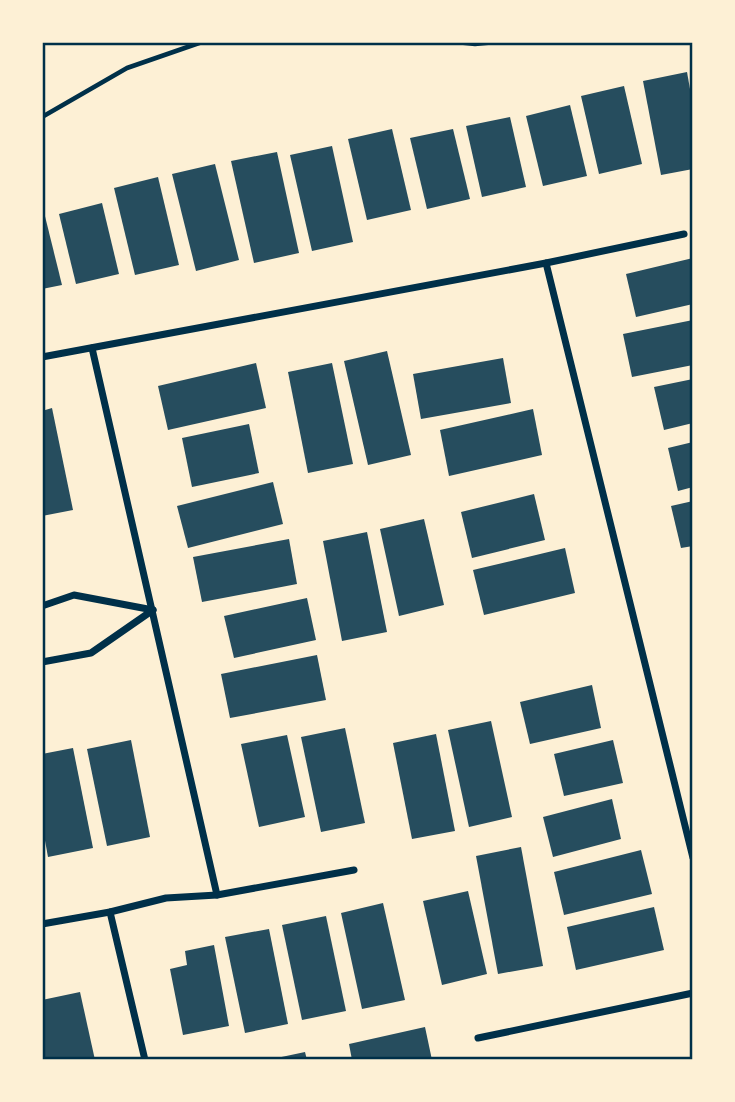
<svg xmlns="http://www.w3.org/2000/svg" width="735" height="1102" font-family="Commissioner,sans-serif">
<rect width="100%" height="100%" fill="#fdf0d5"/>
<!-- building -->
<g fill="#264d5e">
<path d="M 687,72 L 693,106 L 693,169 L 661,175 L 643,81 Z"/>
<path d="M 624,86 L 642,164 L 599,174 L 581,96 Z"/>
<path d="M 570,105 L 587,176 L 543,186 L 526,116 Z"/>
<path d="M 510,117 L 526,187 L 482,197 L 466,126 Z"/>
<path d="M 392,129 L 411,210 L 367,220 L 348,139 Z"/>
<path d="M 453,129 L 470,199 L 427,209 L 410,138 Z"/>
<path d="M 332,146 L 353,242 L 312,251 L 290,155 Z"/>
<path d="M 277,152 L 299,253 L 254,263 L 231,161 Z"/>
<path d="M 215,164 L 239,260 L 196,271 L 172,174 Z"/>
<path d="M 158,177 L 179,265 L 135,275 L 114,188 Z"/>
<path d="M 102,203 L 119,274 L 76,284 L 59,214 Z"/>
<path d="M 42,204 L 62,285 L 42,289 Z"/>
<path d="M 693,258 L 693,304 L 636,317 L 626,274 Z"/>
<path d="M 693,320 L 693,365 L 632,377 L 623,334 Z"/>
<path d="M 387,351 L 411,455 L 368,465 L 344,361 Z"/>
<path d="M 503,358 L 511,403 L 421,419 L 413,374 Z"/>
<path d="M 256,363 L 266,408 L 168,430 L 158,386 Z"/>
<path d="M 332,363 L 353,464 L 308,473 L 288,372 Z"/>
<path d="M 693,379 L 693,423 L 664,430 L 654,387 Z"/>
<path d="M 52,408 L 73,510 L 42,516 L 42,411 Z"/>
<path d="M 533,409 L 542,455 L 449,476 L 440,430 Z"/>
<path d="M 249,424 L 259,473 L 192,487 L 182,438 Z"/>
<path d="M 693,442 L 693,487 L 678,491 L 668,448 Z"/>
<path d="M 273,482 L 283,524 L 188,548 L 177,506 Z"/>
<path d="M 534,494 L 545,540 L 472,558 L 461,512 Z"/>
<path d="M 693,501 L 693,546 L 681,548 L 671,506 Z"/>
<path d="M 424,519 L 444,605 L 399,616 L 380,529 Z"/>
<path d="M 367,532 L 387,632 L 342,641 L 323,541 Z"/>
<path d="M 289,539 L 297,584 L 202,602 L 193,557 Z"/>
<path d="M 565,548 L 575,593 L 484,615 L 473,570 Z"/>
<path d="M 307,598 L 316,640 L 234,658 L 224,616 Z"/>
<path d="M 317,655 L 326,700 L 230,718 L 221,674 Z"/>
<path d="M 592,685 L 601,728 L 530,744 L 520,702 Z"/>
<path d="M 491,721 L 512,817 L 469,827 L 448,730 Z"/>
<path d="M 345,728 L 365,823 L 321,832 L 301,737 Z"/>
<path d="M 436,734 L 455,831 L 412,839 L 393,743 Z"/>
<path d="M 287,735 L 305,817 L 259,827 L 241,744 Z"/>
<path d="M 131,740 L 150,837 L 107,846 L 87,749 Z"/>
<path d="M 613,740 L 623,783 L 564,796 L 554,754 Z"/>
<path d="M 73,748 L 93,848 L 48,857 L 42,824 L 42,754 Z"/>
<path d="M 612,799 L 621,839 L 553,857 L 543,817 Z"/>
<path d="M 521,847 L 543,966 L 498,974 L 476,856 Z"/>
<path d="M 641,850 L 652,894 L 564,915 L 554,872 Z"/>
<path d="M 468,891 L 487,974 L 442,985 L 423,901 Z"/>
<path d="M 383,903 L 405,1000 L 362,1009 L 341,913 Z"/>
<path d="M 654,907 L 664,950 L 576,970 L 567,927 Z"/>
<path d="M 326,916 L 346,1011 L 302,1020 L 282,925 Z"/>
<path d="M 269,929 L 288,1024 L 245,1033 L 225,937 Z"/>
<path d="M 214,945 L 229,1026 L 183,1035 L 170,969 L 187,965 L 185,951 Z"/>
<path d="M 80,992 L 95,1060 L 42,1060 L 42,1000 Z"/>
<path d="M 425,1027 L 432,1060 L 352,1060 L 349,1044 Z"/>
<path d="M 305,1052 L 307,1060 L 273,1060 L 272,1059 Z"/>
</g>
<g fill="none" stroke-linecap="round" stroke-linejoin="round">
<!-- path -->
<g stroke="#003049" stroke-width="4.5">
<path d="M 456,42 L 475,44 L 496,42"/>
<path d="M 42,117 L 127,68 L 202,42"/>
</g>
<!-- minor -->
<g stroke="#003049" stroke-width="7">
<path d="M 546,263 L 693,858"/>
<path d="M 92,348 L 217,895"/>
<path d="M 42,357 L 546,263 L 684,234"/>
<path d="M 42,606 L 74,595 L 153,610"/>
<path d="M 42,662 L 91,653 L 153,610"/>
<path d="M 110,912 L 145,1060"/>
<path d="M 42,924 L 110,912 L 166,898 L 217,895 L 354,870"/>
<path d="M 478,1038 L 693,993"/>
</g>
</g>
<!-- border -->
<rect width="735" height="1102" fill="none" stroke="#fdf0d5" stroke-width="88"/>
<rect x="44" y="44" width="647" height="1014" fill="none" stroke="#003049" stroke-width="2.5"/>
</svg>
